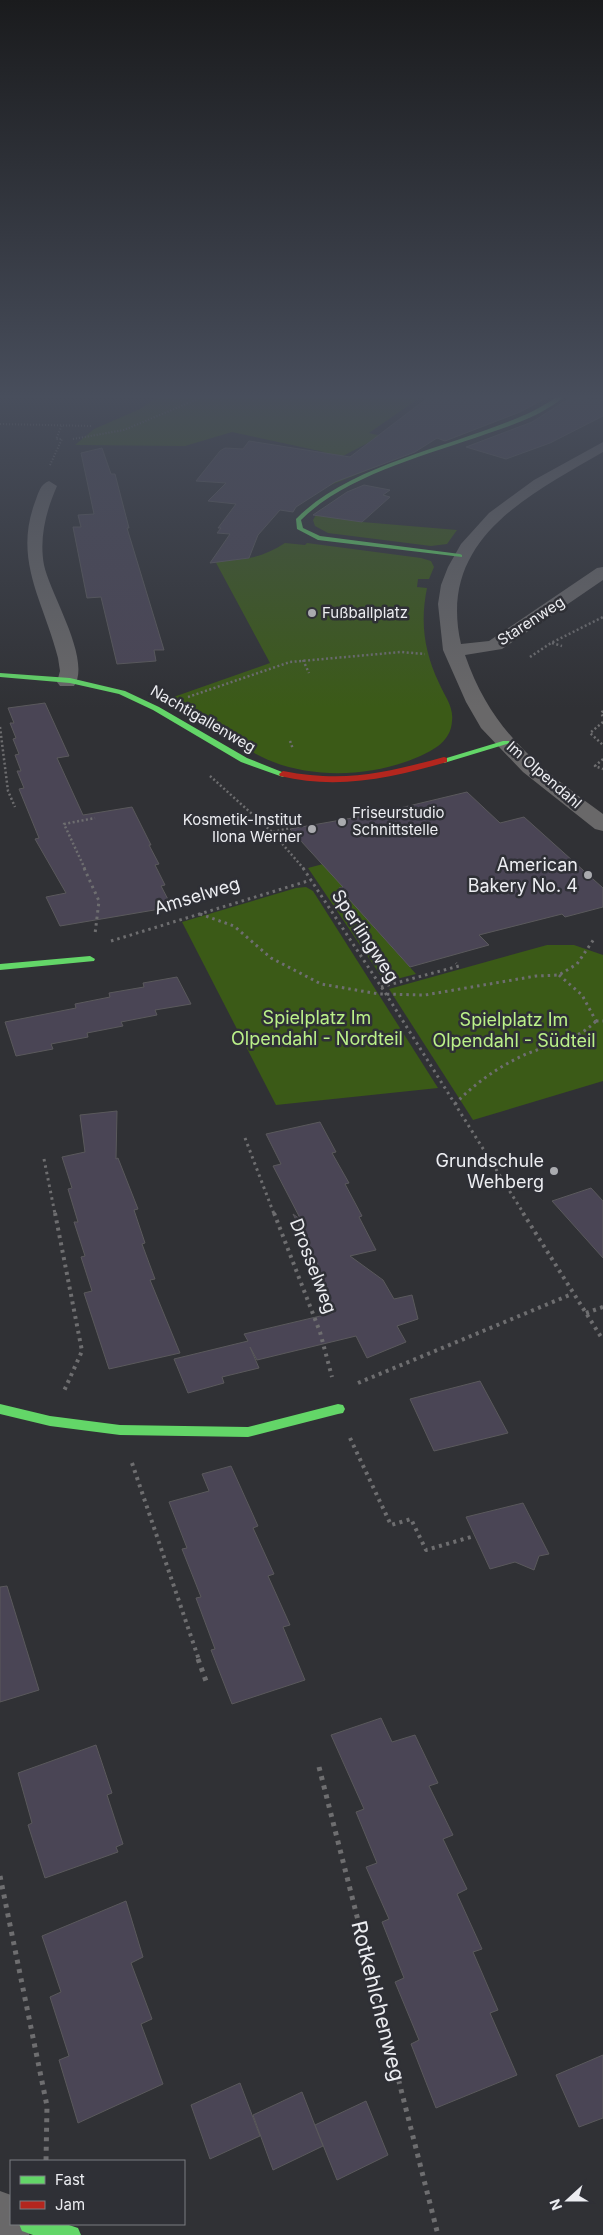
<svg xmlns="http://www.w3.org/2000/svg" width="603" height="2235" font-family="Inter,sans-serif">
<rect width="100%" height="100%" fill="#303135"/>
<!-- green -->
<g fill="#3b5a17">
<path d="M 159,396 L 422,396 L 369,433 L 381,436 L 343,456 L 388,462 L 326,487 L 298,482 L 324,452 L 232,432 L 185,446 L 75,445 L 94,429 L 140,409 Z"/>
<path d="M 316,515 L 362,522 L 457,530 L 447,544 L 431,546 L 328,533 L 315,526 L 313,520 Z"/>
<path d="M 285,543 L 305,545 L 307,543 L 421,558 L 431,561 L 434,567 L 429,579 L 418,579 L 417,587 L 427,588 C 420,622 424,651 439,683 C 444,695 454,707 452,721 C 451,741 434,750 418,757 C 370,778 303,780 256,754 C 225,737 198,714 165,700 L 270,663 L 214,559 C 241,562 262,558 285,543 Z"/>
<path d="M 323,864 L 343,887 L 339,888 L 416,974 L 385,982 L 308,868 Z"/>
<path d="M 306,887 L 313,891 L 438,1088 L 276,1105 L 182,922 L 296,888 Z"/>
<path d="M 547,945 L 574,945 L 603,955 L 603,1081 L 473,1120 L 389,989 Z"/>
</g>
<!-- building -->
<g fill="#4a4555" stroke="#5a595c">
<path d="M 430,396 L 550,396 L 520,412 L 445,441 L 437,438 L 415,452 L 335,482 L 296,507 L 293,512 L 280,510 L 258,535 L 249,558 L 210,563 L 230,534 L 217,533 L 221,528 L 218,528 L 236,504 L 208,501 L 226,483 L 196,481 L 220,451 L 225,448 L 243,449 L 249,441 L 350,457 Z"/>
<path d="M 570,398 L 603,400 L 603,416 L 550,443 L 506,459 L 466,447 L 532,422 Z"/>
<path d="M 102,448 L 111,474 L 115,474 L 129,528 L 127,528 L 164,650 L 154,650 L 156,661 L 117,664 L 101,597 L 87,598 L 73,527 L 81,527 L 78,515 L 94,514 L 81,453 Z"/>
<path d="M 364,485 L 390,490 L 383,495 L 390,497 L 362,522 L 313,515 L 347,492 Z"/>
<path d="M 45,703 L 69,756 L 57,758 L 83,815 L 132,807 L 151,845 L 149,845 L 159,864 L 155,865 L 165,885 L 161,886 L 172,907 L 60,926 L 46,897 L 66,893 L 35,839 L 39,838 L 19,789 L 24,788 L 17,771 L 21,771 L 15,755 L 19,754 L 13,739 L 16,738 L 10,723 L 14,723 L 8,708 Z"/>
<path d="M 467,792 L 500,823 L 524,817 L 603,888 L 603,907 L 565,917 L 562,914 L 479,935 L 489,945 L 410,967 L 339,888 L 343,887 L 290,829 L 375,814 Z"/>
<path d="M 177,977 L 191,1004 L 155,1010 L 157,1015 L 121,1022 L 123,1026 L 87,1033 L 88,1037 L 51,1044 L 53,1049 L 16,1056 L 5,1022 L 76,1008 L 75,1004 L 110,997 L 109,993 L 144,987 L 143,983 Z"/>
<path d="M 117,1111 L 116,1159 L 118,1158 L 138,1209 L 134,1210 L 145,1243 L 142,1244 L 155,1279 L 150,1280 L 180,1353 L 109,1369 L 84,1293 L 92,1291 L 81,1257 L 85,1256 L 74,1222 L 78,1222 L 68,1189 L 72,1188 L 62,1157 L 85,1152 L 80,1115 Z"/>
<path d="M 320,1122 L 336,1152 L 332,1153 L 349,1183 L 345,1184 L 362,1216 L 359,1217 L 376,1250 L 350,1256 L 383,1280 L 394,1299 L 412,1295 L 418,1319 L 397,1326 L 406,1342 L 367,1358 L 356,1336 L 257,1360 L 250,1347 L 259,1368 L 222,1377 L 224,1383 L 188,1393 L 174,1359 L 248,1341 L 244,1334 L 333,1313 L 326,1300 L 330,1299 L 313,1265 L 318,1264 L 293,1214 L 301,1220 L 273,1166 L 281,1164 L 266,1134 Z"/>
<path d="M 591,1188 L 603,1201 L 603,1258 L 552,1201 Z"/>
<path d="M 480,1381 L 508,1433 L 434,1451 L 410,1399 Z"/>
<path d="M 231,1466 L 258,1526 L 253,1528 L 274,1574 L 268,1576 L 290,1625 L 283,1627 L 305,1680 L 232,1704 L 211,1650 L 215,1649 L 196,1598 L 201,1597 L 182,1549 L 187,1548 L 169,1502 L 209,1491 L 202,1474 Z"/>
<path d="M 523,1503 L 549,1554 L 539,1556 L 534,1570 L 515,1562 L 490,1569 L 466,1517 Z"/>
<path d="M 7,1586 L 39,1690 L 0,1702 L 0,1587 Z"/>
<path d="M 381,1718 L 392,1742 L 415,1735 L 438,1783 L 429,1786 L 453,1835 L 443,1839 L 467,1889 L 457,1894 L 482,1949 L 473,1952 L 498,2010 L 490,2013 L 517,2075 L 436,2108 L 411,2044 L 419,2040 L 395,1982 L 404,1978 L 382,1922 L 389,1919 L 366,1867 L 377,1863 L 356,1812 L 364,1809 L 331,1735 Z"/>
<path d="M 96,1745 L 112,1793 L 107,1795 L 123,1844 L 116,1847 L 118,1852 L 45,1878 L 28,1825 L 32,1823 L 18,1773 Z"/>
<path d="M 126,1901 L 143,1957 L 131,1963 L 152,2019 L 141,2024 L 163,2084 L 78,2123 L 59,2060 L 69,2056 L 50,1997 L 61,1992 L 42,1936 Z"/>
<path d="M 603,2055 L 603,2118 L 579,2127 L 556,2075 Z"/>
<path d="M 240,2083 L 260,2136 L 210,2159 L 191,2105 Z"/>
<path d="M 302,2092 L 323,2146 L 273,2170 L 253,2115 Z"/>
<path d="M 366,2101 L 388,2155 L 337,2180 L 315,2125 Z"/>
</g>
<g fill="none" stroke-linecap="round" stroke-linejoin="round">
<!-- path-far4 -->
<g stroke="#6e6e70" stroke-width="2" stroke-dasharray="1 2" stroke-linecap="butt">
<path d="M 0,424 L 92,426"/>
<path d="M 73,439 L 124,430 L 205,396"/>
<path d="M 50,465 L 62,439 L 56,439 L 62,425"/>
</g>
<!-- path-far3 -->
<g stroke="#6e6e70" stroke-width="2.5" stroke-dasharray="2 2.5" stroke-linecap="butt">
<path d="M 552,643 L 562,646"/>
<path d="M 530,657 L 551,643 L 603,617"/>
<path d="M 303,660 L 309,673"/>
<path d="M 188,697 L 290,662 L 401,652 L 425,654"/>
<path d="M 603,711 L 601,713 L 603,717"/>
<path d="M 603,722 L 590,733 L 603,745"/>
<path d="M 0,727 L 8,791 L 15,807"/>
<path d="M 290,741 L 293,749"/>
<path d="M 603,759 L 595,766 L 603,769"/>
<path d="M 210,776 L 272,832 L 304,869"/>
<path d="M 273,832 L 290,828"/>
<path d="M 85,869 L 64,824 L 95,818"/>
</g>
<!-- path-far2 -->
<g stroke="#6e6e70" stroke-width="3" stroke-dasharray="2.5 4" stroke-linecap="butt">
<path d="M 84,868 L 99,901 L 95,934"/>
<path d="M 303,868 L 386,994 L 524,1214"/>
<path d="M 200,914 L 234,926 L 271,958 L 321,984 L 379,994 L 425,995 L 536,976 L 559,975 L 577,964 L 594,939"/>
<path d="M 111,941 L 311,880"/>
<path d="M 559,975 L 582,995 L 596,1021"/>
<path d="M 381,987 L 459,966 L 456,963"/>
<path d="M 596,1021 L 603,1021"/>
<path d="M 455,1104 C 474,1084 498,1067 524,1055 C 549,1044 576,1042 596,1021"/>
<path d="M 245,1138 L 274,1214"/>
<path d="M 44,1159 L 55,1214"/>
</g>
<!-- path-far1 -->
<g stroke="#6e6e70" stroke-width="4" stroke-dasharray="3 4.5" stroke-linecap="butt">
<path d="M 55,1213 L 82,1351 L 64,1391"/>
<path d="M 274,1213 L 320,1332 L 332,1377"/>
<path d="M 523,1213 L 603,1340"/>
<path d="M 586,1313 L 603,1307"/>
<path d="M 358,1383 L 572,1294"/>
<path d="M 350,1438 L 391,1525 L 411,1519 L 426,1550 L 471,1537"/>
<path d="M 132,1463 L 199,1660"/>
</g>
<!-- path -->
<g stroke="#6e6e70" stroke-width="5" stroke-dasharray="4 5.5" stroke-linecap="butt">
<path d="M 198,1659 L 206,1681"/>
<path d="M 319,1767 L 438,2235"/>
<path d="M 0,1876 L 47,2106 L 46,2161"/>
</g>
<!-- street -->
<g fill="#696869" fill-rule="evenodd">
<path d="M 603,442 L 603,452 C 527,496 437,540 461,644 L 489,641 L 597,568 L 603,567 L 603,580 L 502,649 L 465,655 C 492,733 539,767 603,814 L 603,831 L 595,829 L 523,772 L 481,728 L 466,702 L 443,650 L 438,604 L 441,585 L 448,567 L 461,544 L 489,513 L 534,480 Z"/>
<path d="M 49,481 L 57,486 C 46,511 39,538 44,565 C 50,594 92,660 74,686 L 60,686 L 57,682 L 60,671 L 58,658 C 44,602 13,561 35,502 C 38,494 40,484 49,481 Z"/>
<path d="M 0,2191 L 11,2195 L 11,2224 L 33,2224 L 29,2235 L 0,2235 Z"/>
</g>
<!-- fast -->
<g fill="#63d668" fill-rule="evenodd">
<path d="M 559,396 L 565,396 C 543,415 513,425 486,434 C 427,455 346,475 301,520 L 303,528 L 320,536 L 460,554 L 462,555 L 462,557 L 318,540 L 297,529 L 296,519 C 350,464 452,447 522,416 C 535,411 547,403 559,396 Z"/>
<path d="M 0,673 L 70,678 L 125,691 L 159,707 L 247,758 L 287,774 L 283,777 L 280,776 L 241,762 L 153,710 L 119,694 L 70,683 L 0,677 Z"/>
<path d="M 503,741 L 509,741 L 510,743 L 444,763 L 440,760 Z"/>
<path d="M 90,956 L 95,959 L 94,961 L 0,970 L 0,964 Z"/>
<path d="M 0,1404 L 50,1416 L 120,1425 L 248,1427 L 338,1404 L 343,1405 L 345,1409 L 343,1413 L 338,1414 L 248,1437 L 120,1435 L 50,1426 L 0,1414 Z"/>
<path d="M 19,2224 L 66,2224 L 78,2228 L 81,2235 L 33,2235 L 22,2231 Z"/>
</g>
<!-- jam -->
<path fill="#b3261e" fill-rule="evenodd" d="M 444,757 L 447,758 L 447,762 C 391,778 338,790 280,776 L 279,774 L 283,771 C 345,783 385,773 444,757 Z"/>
</g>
<!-- sky -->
<linearGradient id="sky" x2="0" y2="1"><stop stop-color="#1a1b1d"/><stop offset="0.56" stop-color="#484e5c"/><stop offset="1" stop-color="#484e5c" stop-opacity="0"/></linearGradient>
<rect width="603" height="708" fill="url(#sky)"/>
<!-- markers -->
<g fill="#aaabaf" stroke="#2f3036" stroke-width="2">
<circle cx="312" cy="613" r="5"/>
<circle cx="342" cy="822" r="5"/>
<circle cx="312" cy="829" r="5"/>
<circle cx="588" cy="875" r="5"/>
<circle cx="554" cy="1171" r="5"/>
</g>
<g text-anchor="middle" stroke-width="5" stroke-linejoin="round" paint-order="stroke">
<!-- far-poi labels -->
<g font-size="15" fill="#ecedf1" stroke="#2f3036" text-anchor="start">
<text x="322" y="618">Fußballplatz</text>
<text x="352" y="818">Friseurstudio<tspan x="352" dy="17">Schnittstelle</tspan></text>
<text x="302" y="825" text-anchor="end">Kosmetik-Institut<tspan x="302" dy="17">Ilona Werner</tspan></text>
</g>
<!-- far-street labels -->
<g font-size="15" fill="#ecedf1" stroke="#2f3036">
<text transform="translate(531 621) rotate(-33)" y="5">Starenweg</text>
<text transform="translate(203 719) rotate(30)" y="5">Nachtigallenweg</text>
<text transform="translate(544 775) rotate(41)" y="5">Im Olpendahl</text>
</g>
<!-- poi labels -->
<g font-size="18" fill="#ecedf1" stroke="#2f3036" text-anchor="end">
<text x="578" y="871">American<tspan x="578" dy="21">Bakery No. 4</tspan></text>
<text x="544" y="1167">Grundschule<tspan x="544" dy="21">Wehberg</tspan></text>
</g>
<!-- street labels -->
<g font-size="18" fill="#ecedf1" stroke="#2f3036">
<text transform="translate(197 896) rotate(-17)" y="6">Amselweg</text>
<text transform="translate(365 936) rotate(57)" y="6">Sperlingweg</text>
<text transform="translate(313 1266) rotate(69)" y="6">Drosselweg</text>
</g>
<!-- park labels -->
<g font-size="18" fill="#bbf189" stroke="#2f3036">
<text x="317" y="1024">Spielplatz Im<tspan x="317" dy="21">Olpendahl - Nordteil</tspan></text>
<text x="514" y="1026">Spielplatz Im<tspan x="514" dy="21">Olpendahl - Südteil</tspan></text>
</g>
<!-- near-street labels -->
<g font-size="21" fill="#ecedf1" stroke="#2f3036">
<text transform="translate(378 2001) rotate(76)" y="7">Rotkehlchenweg</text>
</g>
</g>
<!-- legend -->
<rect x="10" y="2160" width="175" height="65" fill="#2f3036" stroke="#7b7c81"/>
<rect x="20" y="2176" width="25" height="8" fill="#63d668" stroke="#7b7c81"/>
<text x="55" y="2185" font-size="15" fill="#ecedf1">Fast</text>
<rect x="20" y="2201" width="25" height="8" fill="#b3261e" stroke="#7b7c81"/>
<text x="55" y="2210" font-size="15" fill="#ecedf1">Jam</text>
<!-- north arrow -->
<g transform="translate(568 2200) rotate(249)" stroke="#2f3036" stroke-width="4" paint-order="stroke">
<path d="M0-4L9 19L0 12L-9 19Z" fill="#ecedf1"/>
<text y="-8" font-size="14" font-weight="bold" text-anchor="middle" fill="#ecedf1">N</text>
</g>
</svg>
